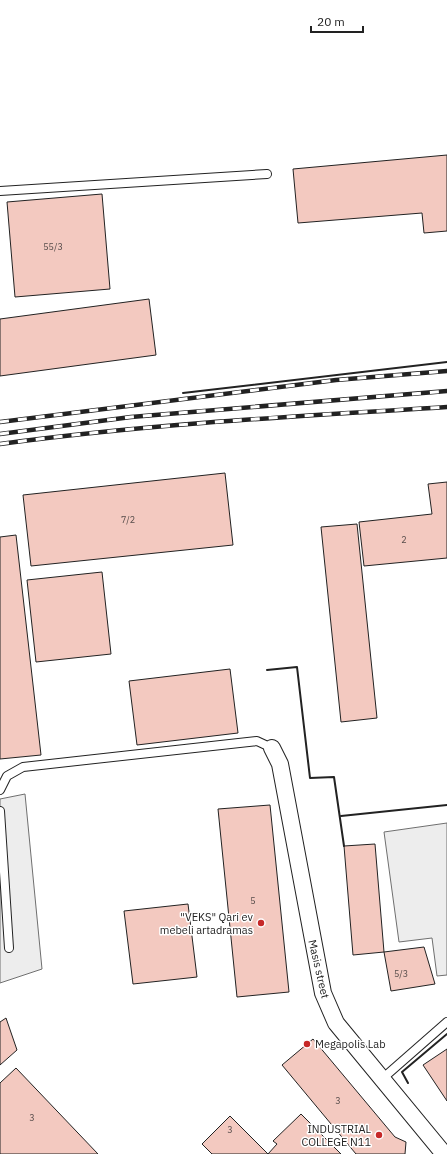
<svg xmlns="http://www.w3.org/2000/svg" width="447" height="1154" font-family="'IBM Plex Sans',sans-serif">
<rect width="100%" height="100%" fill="#fff"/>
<!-- parking -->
<g fill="#ededed" stroke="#6f6f6f">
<path d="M 25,794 L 42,969 L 0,983 L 0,799 Z"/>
<path d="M 447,823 L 447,975 L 437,976 L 432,938 L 399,942 L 384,832 Z"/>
</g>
<!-- building -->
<g fill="#f3c9c0" stroke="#222">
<path d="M 447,155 L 447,231 L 424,233 L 422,213 L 298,223 L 293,169 Z"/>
<path d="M 102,194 L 110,289 L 15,297 L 7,202 Z"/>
<path d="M 149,299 L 156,355 L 0,376 L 0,319 Z"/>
<path d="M 225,473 L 233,545 L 31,566 L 23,495 Z"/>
<path d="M 447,482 L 447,558 L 364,566 L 359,522 L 432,514 L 428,484 Z"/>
<path d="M 357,524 L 377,718 L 341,722 L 321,527 Z"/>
<path d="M 16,535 L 41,755 L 0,759 L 0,537 Z"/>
<path d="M 102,572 L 111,654 L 36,662 L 27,580 Z"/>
<path d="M 230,669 L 238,733 L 137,745 L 129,681 Z"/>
<path d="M 270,805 L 289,992 L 237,997 L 218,809 Z"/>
<path d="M 375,844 L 384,952 L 353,955 L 344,846 Z"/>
<path d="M 188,904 L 197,977 L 133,984 L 124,911 Z"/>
<path d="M 424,947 L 435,984 L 391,991 L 384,952 Z"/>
<path d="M 6,1018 L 17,1050 L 0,1065 L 0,1022 Z"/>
<path d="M 313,1039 L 395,1137 L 406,1142 L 405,1154 L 356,1154 L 282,1065 Z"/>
<path d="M 447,1049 L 447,1101 L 423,1065 Z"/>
<path d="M 16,1068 L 98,1154 L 0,1154 L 0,1083 Z"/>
<path d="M 301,1114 L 341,1154 L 268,1154 L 277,1144 L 273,1141 Z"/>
<path d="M 230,1116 L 268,1154 L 212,1154 L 202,1144 Z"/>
</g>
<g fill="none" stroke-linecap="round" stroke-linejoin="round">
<defs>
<g id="service">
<path d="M 0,191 L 267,174"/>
<path d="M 0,790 L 7,776 L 23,767 L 257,741 L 272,748"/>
<path d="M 0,811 L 9,948"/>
<path d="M 382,1079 L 447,1022"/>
</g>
<path id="minor" d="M 272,748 L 280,764 L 323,993 L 336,1023 L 444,1154"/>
</defs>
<!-- service casing -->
<use href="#service" stroke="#222" stroke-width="10"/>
<!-- minor casing -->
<use href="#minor" stroke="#222" stroke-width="18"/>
<!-- service -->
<use href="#service" stroke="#fff" stroke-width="8"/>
<!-- minor -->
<use href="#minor" stroke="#fff" stroke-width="16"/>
<defs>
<g id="rail">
<path d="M 0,422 L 336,380 L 447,371"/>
<path d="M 0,434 L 131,417 L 447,391"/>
<path d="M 0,444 C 148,424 298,416 447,407"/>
</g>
</defs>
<!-- rail casing -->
<use href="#rail" stroke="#222" stroke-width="4.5"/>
<!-- rail -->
<use href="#rail" stroke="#fff" stroke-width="3" stroke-dasharray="9" stroke-linecap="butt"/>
<!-- wall -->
<g stroke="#222" stroke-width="2">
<path d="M 183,393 L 447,362"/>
<path d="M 267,670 L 297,667 L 310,778 L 334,777 L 344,846"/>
<path d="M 341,816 L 447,805"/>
<path d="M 408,1083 L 402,1072 L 447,1034"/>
</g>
</g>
<!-- markers -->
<g fill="#c62828" stroke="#fff" stroke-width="1.5">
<circle cx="261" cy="923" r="4"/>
<circle cx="307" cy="1044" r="4"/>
<circle cx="379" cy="1135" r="4"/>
</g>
<g text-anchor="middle" stroke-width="3" stroke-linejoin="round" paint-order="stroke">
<!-- number labels -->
<g font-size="9" fill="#564c4a">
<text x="53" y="250">55/3</text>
<text x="128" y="523">7/2</text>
<text x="404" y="543">2</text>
<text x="253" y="904">5</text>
<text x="401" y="977">5/3</text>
<text x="338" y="1104">3</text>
<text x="32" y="1121">3</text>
<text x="230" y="1133">3</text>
</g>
<!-- poi labels -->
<g font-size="11" fill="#222" stroke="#fff" text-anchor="end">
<text x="253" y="921">"VEKS" Qari ev<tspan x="253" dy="13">mebeli artadramas</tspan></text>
<text x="315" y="1048" text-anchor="start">Megapolis Lab</text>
<text x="371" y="1133">INDUSTRIAL<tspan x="371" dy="13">COLLEGE N11</tspan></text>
</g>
<!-- street labels -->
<g font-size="11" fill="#222" stroke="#fff">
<text transform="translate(319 969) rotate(77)" y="4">Masis street</text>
</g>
</g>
<!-- scale -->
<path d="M311 26v6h52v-6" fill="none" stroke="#222222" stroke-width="2"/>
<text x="317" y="26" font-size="12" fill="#222222" stroke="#ffffff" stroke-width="3" paint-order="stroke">20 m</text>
</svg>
